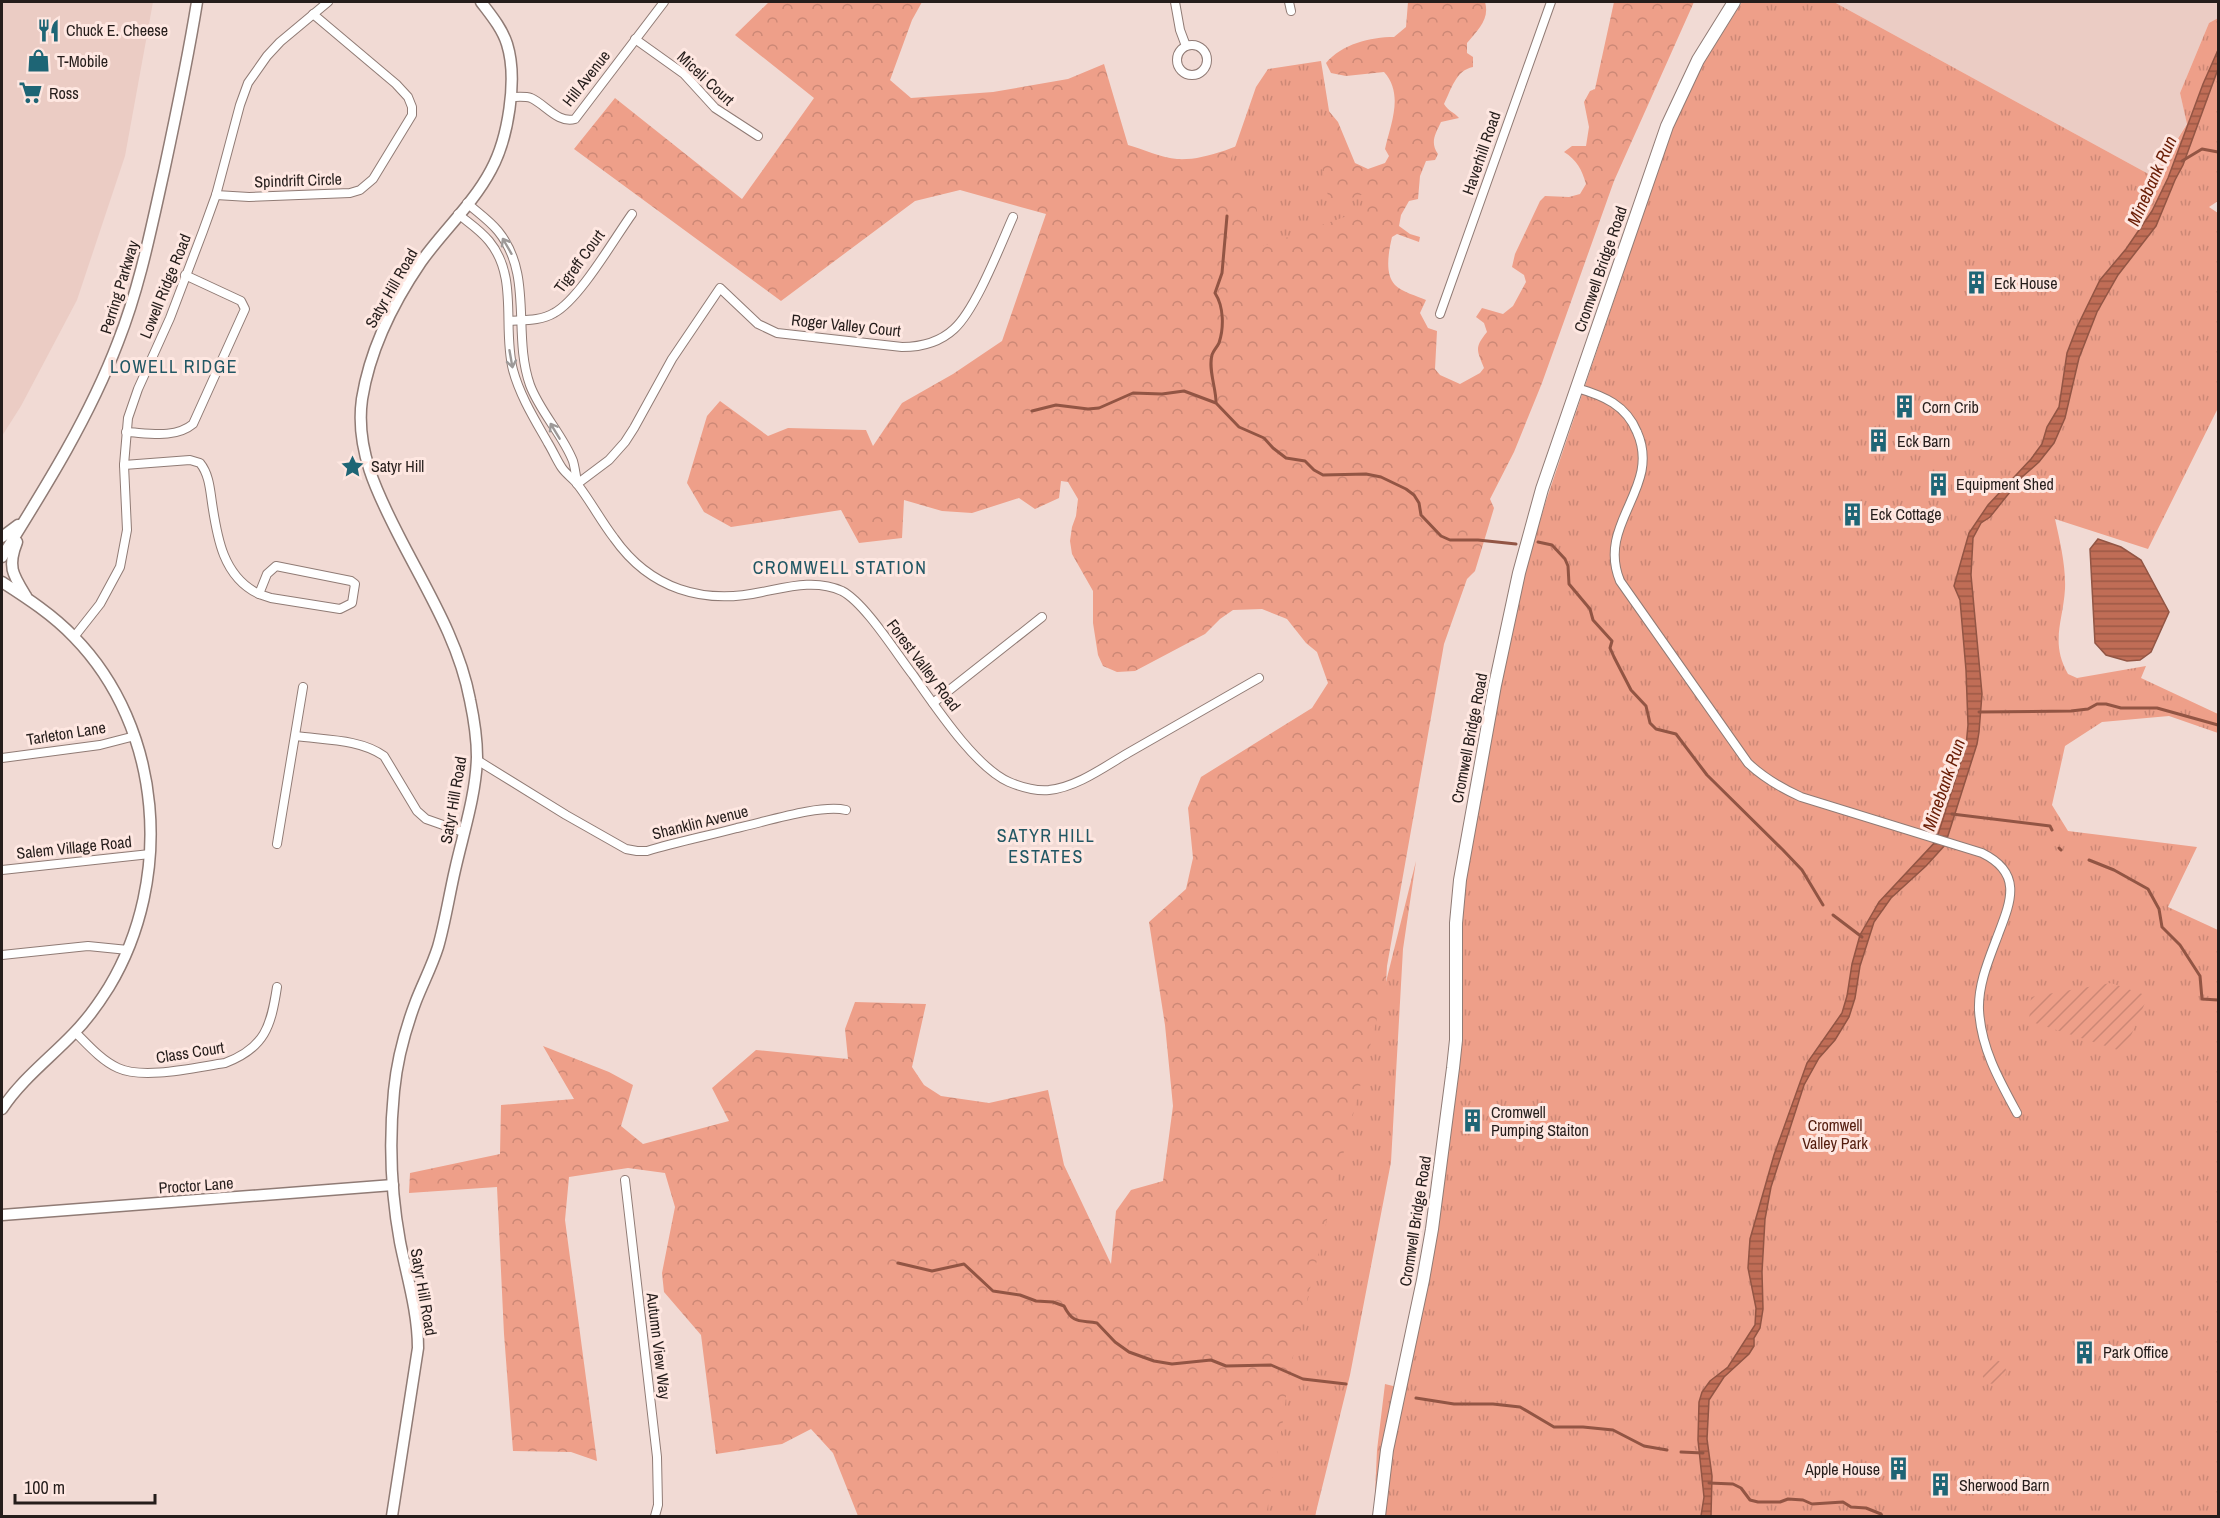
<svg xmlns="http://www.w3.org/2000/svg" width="2220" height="1518" font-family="'Archivo Narrow',sans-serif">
<defs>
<pattern id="forest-crowns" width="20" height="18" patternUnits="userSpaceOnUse" patternTransform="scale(1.5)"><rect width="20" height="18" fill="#ee9f89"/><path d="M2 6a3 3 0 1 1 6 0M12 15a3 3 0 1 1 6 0" fill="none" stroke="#cc8876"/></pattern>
<pattern id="park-tufts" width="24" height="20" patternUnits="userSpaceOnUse" patternTransform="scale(1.5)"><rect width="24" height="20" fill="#ee9f89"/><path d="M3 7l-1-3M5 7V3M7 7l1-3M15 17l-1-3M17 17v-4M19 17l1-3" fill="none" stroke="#cc8876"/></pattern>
<pattern id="garden-furrows" width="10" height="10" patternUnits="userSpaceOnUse" patternTransform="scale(1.5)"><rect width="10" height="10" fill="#ee9f89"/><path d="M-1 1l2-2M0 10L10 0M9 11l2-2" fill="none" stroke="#cc8876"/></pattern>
<pattern id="water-rules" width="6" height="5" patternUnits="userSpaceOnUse" patternTransform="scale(1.5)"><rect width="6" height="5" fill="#c06d56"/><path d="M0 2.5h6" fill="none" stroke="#9c5946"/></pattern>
</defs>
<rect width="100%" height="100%" fill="#f1dad4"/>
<!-- built -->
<g fill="#ebccc4">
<path d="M 2,2 L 153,2 L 125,156 L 77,300 L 21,406 L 2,436 Z"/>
<path d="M 1834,2 L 2218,2 L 2218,18 L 2209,23 L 2180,93 L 2187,123 L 2154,177 Z"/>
</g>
<!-- forest -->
<path fill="url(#forest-crowns)" d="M 769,2 L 922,2 L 912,20 L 890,80 L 911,98 L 993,92 L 1068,79 L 1104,64 L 1128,145 C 1143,149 1162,158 1177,159 C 1219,162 1285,123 1323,104 L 1338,122 L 1355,163 L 1368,169 L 1385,163 L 1389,156 L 1385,149 C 1391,123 1404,94 1384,72 L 1346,76 L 1331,73 L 1326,63 C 1342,44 1370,37 1394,37 L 1406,27 L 1408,2 L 1485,2 C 1490,19 1478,30 1467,43 L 1467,53 L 1473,57 L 1473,67 C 1456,70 1451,90 1444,104 C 1448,111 1454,112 1459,118 L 1441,122 C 1435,135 1430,142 1438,154 L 1435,160 L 1426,161 L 1420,176 L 1418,199 L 1409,201 L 1401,215 L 1399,226 L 1410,234 L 1420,237 L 1419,242 L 1397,234 L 1392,237 C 1389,250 1384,274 1395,285 C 1402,292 1417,296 1426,300 L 1420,313 L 1428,328 L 1437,331 L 1435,369 L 1440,375 L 1460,384 L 1480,373 L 1484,368 C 1477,350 1474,348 1487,332 L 1484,323 L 1476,317 L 1482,308 L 1503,314 L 1513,306 L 1526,282 L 1524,275 L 1512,267 L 1515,254 L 1540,201 L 1545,196 L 1569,197 L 1580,194 L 1586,184 C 1582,170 1577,160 1564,152 L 1572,146 L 1586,146 L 1589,127 L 1584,102 L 1590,91 L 1595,89 L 1614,2 L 1694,2 L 1614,181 L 1542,383 L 1514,452 L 1490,499 L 1494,508 L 1475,571 L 1467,579 L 1444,644 L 1387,966 L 1372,1222 L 1315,1516 L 858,1516 L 833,1453 L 811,1429 L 782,1444 L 716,1454 L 701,1335 L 664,1292 L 662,1273 L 675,1207 L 665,1173 L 628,1168 L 569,1177 L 565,1220 L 597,1461 L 571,1452 L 513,1451 L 504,1334 L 497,1187 L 409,1193 L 410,1173 L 500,1154 L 501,1105 L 574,1099 L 543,1046 L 609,1072 L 633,1085 L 621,1126 L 643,1144 L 729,1121 L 712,1088 L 756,1050 L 848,1059 L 845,1029 L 855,1002 L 926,1004 L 912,1067 L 924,1085 L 941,1096 L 989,1103 L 1048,1090 L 1064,1165 L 1111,1264 L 1116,1211 L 1131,1190 L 1163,1181 L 1173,1106 L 1165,1025 L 1149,922 L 1186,889 L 1193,858 L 1188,808 L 1201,777 L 1312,708 L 1328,683 L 1317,652 L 1306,643 L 1287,619 L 1262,609 L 1233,610 L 1220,619 L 1205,634 L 1135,671 L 1117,672 L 1103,666 L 1098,655 L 1093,623 L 1093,591 L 1072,554 L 1070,541 L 1072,527 L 1076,516 L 1078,499 L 1068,482 L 1061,481 L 1059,498 L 1035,509 L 1019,498 L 972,513 L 942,511 L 904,500 L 902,538 L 859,543 L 841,510 L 731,527 L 704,512 L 687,483 L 707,416 L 720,401 L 768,436 L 788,428 L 866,430 L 873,446 L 902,403 L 953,374 L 1002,341 L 1046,214 L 960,190 L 915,201 L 781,301 L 574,149 L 615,98 L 742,199 L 814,98 L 735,35 Z"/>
<!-- park -->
<g fill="url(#park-tufts)">
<path d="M 1742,2 L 1834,2 L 2154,177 L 2187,124 L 2180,93 L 2209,23 L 2218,18 L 2218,201 L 2209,207 L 2218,213 L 2218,408 L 2148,549 L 2055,519 C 2060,542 2066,566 2065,589 C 2063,622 2050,642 2068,674 L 2077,678 L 2146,666 L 2141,678 L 2218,714 L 2218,733 L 2169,716 L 2102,722 L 2065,746 L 2052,805 L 2068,831 L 2197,847 L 2168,907 L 2218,930 L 2218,1516 L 1374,1516 L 1377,1450 L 1385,1384 L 1405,1389 L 1434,1250 L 1457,1088 L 1462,1033 L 1463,893 L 1500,685 L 1529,557 L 1546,501 L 1673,126 L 1695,77 Z"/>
<path d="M 1321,61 L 1335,148 L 1318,150 L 1330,205 L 1364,194 L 1361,211 L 1263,246 L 1253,187 L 1224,179 L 1256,87 L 1268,69 Z"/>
<path d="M 1416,861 L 1403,949 L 1391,1162 L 1350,1375 L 1315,1516 L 1266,1516 L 1284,1415 L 1288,1377 Z"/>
</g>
<!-- garden -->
<g fill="url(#garden-furrows)">
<path d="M 2111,983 L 2148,996 L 2124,1052 L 2029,1021 L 2031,997 Z"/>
<circle cx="1994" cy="1372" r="12"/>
</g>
<!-- water -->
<g fill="url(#water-rules)" stroke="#925544" stroke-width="1.5">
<path d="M 2218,50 L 2218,69 L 2183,165 L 2175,180 L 2156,226 L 2118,275 L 2097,312 L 2079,358 L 2065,418 L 2054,443 L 2039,462 L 2022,477 L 1990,517 L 1981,523 L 1973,538 L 1971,575 L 1982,694 L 1979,732 L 1977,744 L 1945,845 L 1926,866 L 1891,898 L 1874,922 L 1860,966 L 1855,998 L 1849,1017 L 1835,1040 L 1819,1058 L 1804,1085 L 1771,1187 L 1765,1219 L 1762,1272 L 1763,1309 L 1760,1328 L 1754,1338 L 1754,1346 L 1749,1354 L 1724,1377 L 1709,1400 L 1707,1439 L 1712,1476 L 1711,1516 L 1701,1516 L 1704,1497 L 1698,1440 L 1699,1402 L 1702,1392 L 1710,1381 L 1728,1367 L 1755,1325 L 1756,1308 L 1748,1268 L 1750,1239 L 1774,1155 L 1807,1063 L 1842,1013 L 1847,996 L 1852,964 L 1860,935 L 1879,902 L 1936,841 L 1966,746 L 1968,725 L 1966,670 L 1960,600 L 1954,586 L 1969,533 L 1988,505 L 2031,459 L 2042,444 L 2047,427 L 2059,407 L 2067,353 L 2077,327 L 2100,280 L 2126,249 L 2152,211 L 2168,178 L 2203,84 Z"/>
<path d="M 2098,539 L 2121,547 L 2141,560 L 2169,612 L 2151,652 L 2140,660 L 2127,661 L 2106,655 L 2095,643 L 2090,549 Z"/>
</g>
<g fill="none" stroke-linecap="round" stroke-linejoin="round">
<!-- stream -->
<g stroke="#925544" stroke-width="3">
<path d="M 2182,161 L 2202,149 L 2218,152"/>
<path d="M 1216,402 C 1216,388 1208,369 1212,355 C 1213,351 1217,347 1219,343 C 1224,328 1224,307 1215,293 L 1222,273 L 1227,216"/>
<path d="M 1032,411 L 1056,405 L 1088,409 L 1099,408 L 1133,393 L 1162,394 L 1184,391 L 1216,403 L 1239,427 L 1264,438 L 1273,448 L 1286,458 L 1305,461 L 1314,470 L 1323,475 L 1366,474 L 1381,477 L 1406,489 L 1414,495 L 1419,503 L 1421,515 L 1441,536 L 1450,540 L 1478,540 L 1516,544"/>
<path d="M 1538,542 L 1552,545 L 1565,559 L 1568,566 L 1569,584 L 1590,609 L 1593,620 L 1612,641 L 1610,648 L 1614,657 L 1631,690 L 1646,706 L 1650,723 L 1656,729 L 1676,734 L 1707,775 L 1783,850 L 1802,870 L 1823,905"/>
<path d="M 1979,712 L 2071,711 L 2088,709 L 2097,704 L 2106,704 L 2121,708 L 2157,708 L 2218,725"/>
<path d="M 1952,814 L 2050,826 L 2052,830"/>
<path d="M 2059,848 L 2061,850"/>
<path d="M 2089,860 L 2114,870 L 2148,889 L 2159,909 L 2162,927 L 2180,945 L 2200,976 L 2202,999 L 2218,1000"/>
<path d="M 1833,915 L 1862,937"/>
<path d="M 898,1263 L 932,1271 L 964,1264 L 993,1291 L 1020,1295 L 1036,1301 L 1053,1302 L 1064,1306 C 1073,1324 1079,1320 1097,1323 L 1115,1342 L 1129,1352 L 1154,1361 L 1172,1364 L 1211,1360 L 1226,1366 L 1271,1365 L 1303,1379 L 1346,1384"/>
<path d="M 1416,1398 L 1454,1404 L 1493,1404 L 1520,1407 L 1554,1427 L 1583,1427 L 1613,1430 L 1644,1446 L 1667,1450"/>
<path d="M 1681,1452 L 1703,1453"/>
<path d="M 1709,1483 L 1733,1484 L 1741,1488 L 1750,1500 L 1758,1502 L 1780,1502 L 1788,1499 L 1803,1500 L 1812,1504 L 1843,1502 L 1851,1507 L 1866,1508 L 1881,1514 L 1882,1516"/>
</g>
<defs>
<g id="minor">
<path d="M 1175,2 L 1180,30 L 1186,46"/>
<path d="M 1289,2 L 1291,11"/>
<path d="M 635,39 L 684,74 L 715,108 L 758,136"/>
<circle cx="1192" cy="60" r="15"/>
<path d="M 511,97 C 517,97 525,96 531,98 C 545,104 558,124 575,119 L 664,2"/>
<path d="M 216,195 L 249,197 L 350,193 L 360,190 L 373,179 L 412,115 L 412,107 L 408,97 L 396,84 L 313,14"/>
<path d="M 467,203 C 477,212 489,220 498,231 C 534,275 512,334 530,385 C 540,412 563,435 573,461 C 575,468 576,476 577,483"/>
<path d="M 458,214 C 469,223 480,230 489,241 C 519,277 502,328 513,370 C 520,396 535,420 548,443 C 553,451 557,461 562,468 C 567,475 574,479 578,485 C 591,502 601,521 614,538 C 650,589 703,605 762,592 C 788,587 816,579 842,591 C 865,603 896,653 913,675 C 935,706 975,767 1009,782 C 1021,787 1037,791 1049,790 C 1077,787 1104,767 1128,753 C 1172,728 1215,703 1259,678"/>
<path d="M 1440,314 L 1551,2"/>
<path d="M 509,321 C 524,320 541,321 554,313 C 579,300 614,239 632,214"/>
<path d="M 1577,388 C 1604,396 1626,405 1637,432 C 1662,488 1596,523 1620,581 L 1748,763 C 1764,778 1781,788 1801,797 L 1982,853 C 2023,873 2011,901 1998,935 C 1989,959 1978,984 1979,1010 C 1981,1048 1999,1080 2017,1113"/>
<path d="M 126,432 C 148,433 175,439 193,424 L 245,309 L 241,301 L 185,275"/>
<path d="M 124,465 L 190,460 L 200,463 C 209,474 210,489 212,503 C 217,537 223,577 259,594"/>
<path d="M 577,484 L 609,460 L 625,442 L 634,428 L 672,359 L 720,288 L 758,324 L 777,333 L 902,347 C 921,347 940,342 954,329 C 976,309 1000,246 1013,217"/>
<path d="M 276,566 L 351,581 L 355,584 L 352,603 L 340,609 L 271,598 L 259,594 L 267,574 Z"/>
<path d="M 74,637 L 100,604 L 120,567 L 127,530 L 124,465 L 128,418 L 138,389 L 170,318 L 203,231 L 216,195 L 240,105 L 248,83 L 267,56 L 280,42 L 328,2"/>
<path d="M 933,703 L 1042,617"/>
<path d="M 296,736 C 325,740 360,739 384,756 L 417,811 L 426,819 L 463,832"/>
<path d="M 2,758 L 100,745 L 135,736"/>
<path d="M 477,760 L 566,815 L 626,849 L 637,851 L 647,851 C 677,842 707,836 737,828 C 765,822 820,804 846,810"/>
<path d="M 277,844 L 303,687"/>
<path d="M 2,870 L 150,854"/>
<path d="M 2,955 L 88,946 L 128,950"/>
<path d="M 75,1032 C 88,1045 102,1061 118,1068 C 144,1080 197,1067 225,1063 C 265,1048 271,1026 277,987"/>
<path d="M 625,1180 L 657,1457 L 658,1505 L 655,1516"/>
</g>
<g id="tertiary">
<path d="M 2,537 L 18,525"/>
<path d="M 17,542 C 7,567 13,575 26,596"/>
<path d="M 2,557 C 45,488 89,418 118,342 C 140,286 151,229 164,171 C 176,115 188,58 197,2"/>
<path d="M 2,582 C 27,598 53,615 74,637 C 163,728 174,879 109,987 C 99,1003 87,1020 73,1034 C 49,1059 21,1080 2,1109"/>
<path d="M 2,1215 L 393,1185"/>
<path d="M 392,1516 L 418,1348 C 418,1312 407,1277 400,1242 C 391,1193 389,1141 394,1091 C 397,1060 405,1030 416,1001 C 423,983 432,966 438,947 C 445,923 449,896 455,870 C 463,834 476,795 477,757 C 477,738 474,719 470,700 C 459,641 426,589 399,536 C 377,493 355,449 362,399 C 370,349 393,303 421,262 C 443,231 473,204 491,170 C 508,139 518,79 507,44 C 502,28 490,14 481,2"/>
</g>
<path id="secondary" d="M 1379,1516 L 1387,1450 L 1423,1280 L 1432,1229 L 1453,1068 L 1456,1040 L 1456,923 L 1460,880 L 1495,685 L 1519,573 L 1542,489 L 1667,126 L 1698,60 L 1734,2"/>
</defs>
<!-- minor casing -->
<use href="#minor" stroke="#907b75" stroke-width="10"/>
<!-- tertiary casing -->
<use href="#tertiary" stroke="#907b75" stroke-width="13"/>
<!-- secondary casing -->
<use href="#secondary" stroke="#907b75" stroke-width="14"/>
<!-- minor -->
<use href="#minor" stroke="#fff" stroke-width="8"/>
<!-- tertiary -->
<use href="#tertiary" stroke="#fff" stroke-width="10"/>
<!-- secondary -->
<use href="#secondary" stroke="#fff" stroke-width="12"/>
</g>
<!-- one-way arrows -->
<defs><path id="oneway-shaft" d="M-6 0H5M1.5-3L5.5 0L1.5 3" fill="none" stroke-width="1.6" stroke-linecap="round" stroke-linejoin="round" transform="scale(1.5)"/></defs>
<g stroke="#9d9998">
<use href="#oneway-shaft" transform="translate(507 246) rotate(-120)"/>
<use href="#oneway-shaft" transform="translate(511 359) rotate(80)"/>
<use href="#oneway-shaft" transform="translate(555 431) rotate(-121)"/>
</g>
<!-- icons -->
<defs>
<symbol id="restaurant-bare" viewBox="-9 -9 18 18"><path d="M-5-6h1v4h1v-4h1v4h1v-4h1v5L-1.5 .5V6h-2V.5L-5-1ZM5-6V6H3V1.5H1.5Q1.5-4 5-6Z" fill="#1e6575" stroke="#fee7e1" stroke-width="2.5" paint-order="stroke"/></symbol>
<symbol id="shop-bare" viewBox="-9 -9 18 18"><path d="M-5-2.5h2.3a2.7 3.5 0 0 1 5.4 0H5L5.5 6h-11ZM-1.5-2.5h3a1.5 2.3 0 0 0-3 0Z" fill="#1e6575" stroke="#fee7e1" stroke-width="2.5" paint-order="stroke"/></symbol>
<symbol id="supermarket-bare" viewBox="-9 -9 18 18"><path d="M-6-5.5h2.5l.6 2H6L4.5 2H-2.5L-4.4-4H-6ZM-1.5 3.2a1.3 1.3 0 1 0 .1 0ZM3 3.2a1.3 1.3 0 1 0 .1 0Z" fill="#1e6575" stroke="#fee7e1" stroke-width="2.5" paint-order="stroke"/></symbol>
<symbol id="building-bare" viewBox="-9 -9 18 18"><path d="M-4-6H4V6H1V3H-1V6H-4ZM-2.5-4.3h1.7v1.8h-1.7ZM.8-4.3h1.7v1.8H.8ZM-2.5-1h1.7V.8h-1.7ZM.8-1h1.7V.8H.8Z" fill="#1e6575" stroke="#fee7e1" stroke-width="2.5" paint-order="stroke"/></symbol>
<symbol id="sight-bare" viewBox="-9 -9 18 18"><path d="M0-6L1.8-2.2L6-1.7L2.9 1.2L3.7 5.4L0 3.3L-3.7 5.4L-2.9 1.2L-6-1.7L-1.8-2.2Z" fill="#1e6575" stroke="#fee7e1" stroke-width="2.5" paint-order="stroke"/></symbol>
</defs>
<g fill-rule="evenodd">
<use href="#restaurant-bare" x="32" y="14" width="33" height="33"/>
<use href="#shop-bare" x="22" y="44" width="33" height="33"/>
<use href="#supermarket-bare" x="14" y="76" width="33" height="33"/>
<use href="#building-bare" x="1960" y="266" width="33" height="33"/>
<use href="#building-bare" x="1888" y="390" width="33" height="33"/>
<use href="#building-bare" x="1862" y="424" width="33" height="33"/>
<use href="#sight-bare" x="336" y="450" width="33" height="33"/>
<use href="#building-bare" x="1922" y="468" width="33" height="33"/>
<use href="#building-bare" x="1836" y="498" width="33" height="33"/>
<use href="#building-bare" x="1456" y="1104" width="33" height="33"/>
<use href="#building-bare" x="2068" y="1336" width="33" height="33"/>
<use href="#building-bare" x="1882" y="1452" width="33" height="33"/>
<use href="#building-bare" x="1924" y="1468" width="33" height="33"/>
</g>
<g text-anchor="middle" stroke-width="6" stroke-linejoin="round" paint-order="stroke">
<!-- poi labels -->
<g font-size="16" fill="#251d1b" stroke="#fee7e1" text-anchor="start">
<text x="66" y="36">Chuck E. Cheese</text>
<text x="57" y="67">T-Mobile</text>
<text x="49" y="99">Ross</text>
<text x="1994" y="289">Eck House</text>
<text x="1922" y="413">Corn Crib</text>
<text x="1897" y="447">Eck Barn</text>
<text x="371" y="472">Satyr Hill</text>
<text x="1956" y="490">Equipment Shed</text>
<text x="1870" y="520">Eck Cottage</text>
<text x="1491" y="1118">Cromwell<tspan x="1491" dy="18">Pumping Staiton</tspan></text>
<text x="2103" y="1358">Park Office</text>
<text x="1880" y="1475" text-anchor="end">Apple House</text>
<text x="1959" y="1491">Sherwood Barn</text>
</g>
<!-- street labels -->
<g font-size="16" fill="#251d1b" stroke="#fee7e1">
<text transform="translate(586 78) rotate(-52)" y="6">Hill Avenue</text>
<text transform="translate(706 78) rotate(43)" y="6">Miceli Court</text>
<text transform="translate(1481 153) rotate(-71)" y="6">Haverhill Road</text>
<text transform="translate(298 180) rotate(-2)" y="6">Spindrift Circle</text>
<text transform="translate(579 261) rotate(-54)" y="6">Tigreff Court</text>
<text transform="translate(1600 269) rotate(-71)" y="6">Cromwell Bridge Road</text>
<text transform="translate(165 286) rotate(-68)" y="6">Lowell Ridge Road</text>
<text transform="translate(119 287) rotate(-73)" y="6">Perring Parkway</text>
<text transform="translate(391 288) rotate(-60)" y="6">Satyr Hill Road</text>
<text transform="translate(846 325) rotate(6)" y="6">Roger Valley Court</text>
<text transform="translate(924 665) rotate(53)" y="6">Forest Valley Road</text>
<text transform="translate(66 733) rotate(-9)" y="6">Tarleton Lane</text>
<text transform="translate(1469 738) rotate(-79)" y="6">Cromwell Bridge Road</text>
<text transform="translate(453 800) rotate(-80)" y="6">Satyr Hill Road</text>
<text transform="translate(700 822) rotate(-14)" y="6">Shanklin Avenue</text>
<text transform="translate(74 847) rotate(-6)" y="6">Salem Village Road</text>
<text transform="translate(190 1052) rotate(-9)" y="6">Class Court</text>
<text transform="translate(196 1185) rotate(-4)" y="6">Proctor Lane</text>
<text transform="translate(1415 1221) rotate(-81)" y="6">Cromwell Bridge Road</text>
<text transform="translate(424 1292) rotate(80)" y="6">Satyr Hill Road</text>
<text transform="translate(659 1346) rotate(83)" y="6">Autumn View Way</text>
</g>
<!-- park labels -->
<g font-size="16" fill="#531c0d" stroke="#fee7e1">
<text x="1835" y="1131">Cromwell<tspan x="1835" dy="18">Valley Park</tspan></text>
</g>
<!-- water labels -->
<g font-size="18" font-style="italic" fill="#6a1d05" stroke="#fee7e1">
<text transform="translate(2152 181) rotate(-66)" y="6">Minebank Run</text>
<text transform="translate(1944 785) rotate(-71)" y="6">Minebank Run</text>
</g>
<!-- neighbourhood labels -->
<g font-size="18" letter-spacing="1.5" fill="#215764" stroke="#fee7e1">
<text x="174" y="373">LOWELL RIDGE</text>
<text x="840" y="574">CROMWELL STATION</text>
<text x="1046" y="842">SATYR HILL<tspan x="1046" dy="21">ESTATES</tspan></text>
</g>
</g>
<!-- border -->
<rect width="2220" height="1518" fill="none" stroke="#251d1b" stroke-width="6"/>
<!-- scale -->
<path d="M15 1494v9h140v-9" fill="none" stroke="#251d1b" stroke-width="3"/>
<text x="24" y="1494" font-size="18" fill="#251d1b" stroke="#fee7e1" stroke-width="4.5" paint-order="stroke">100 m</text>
</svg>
